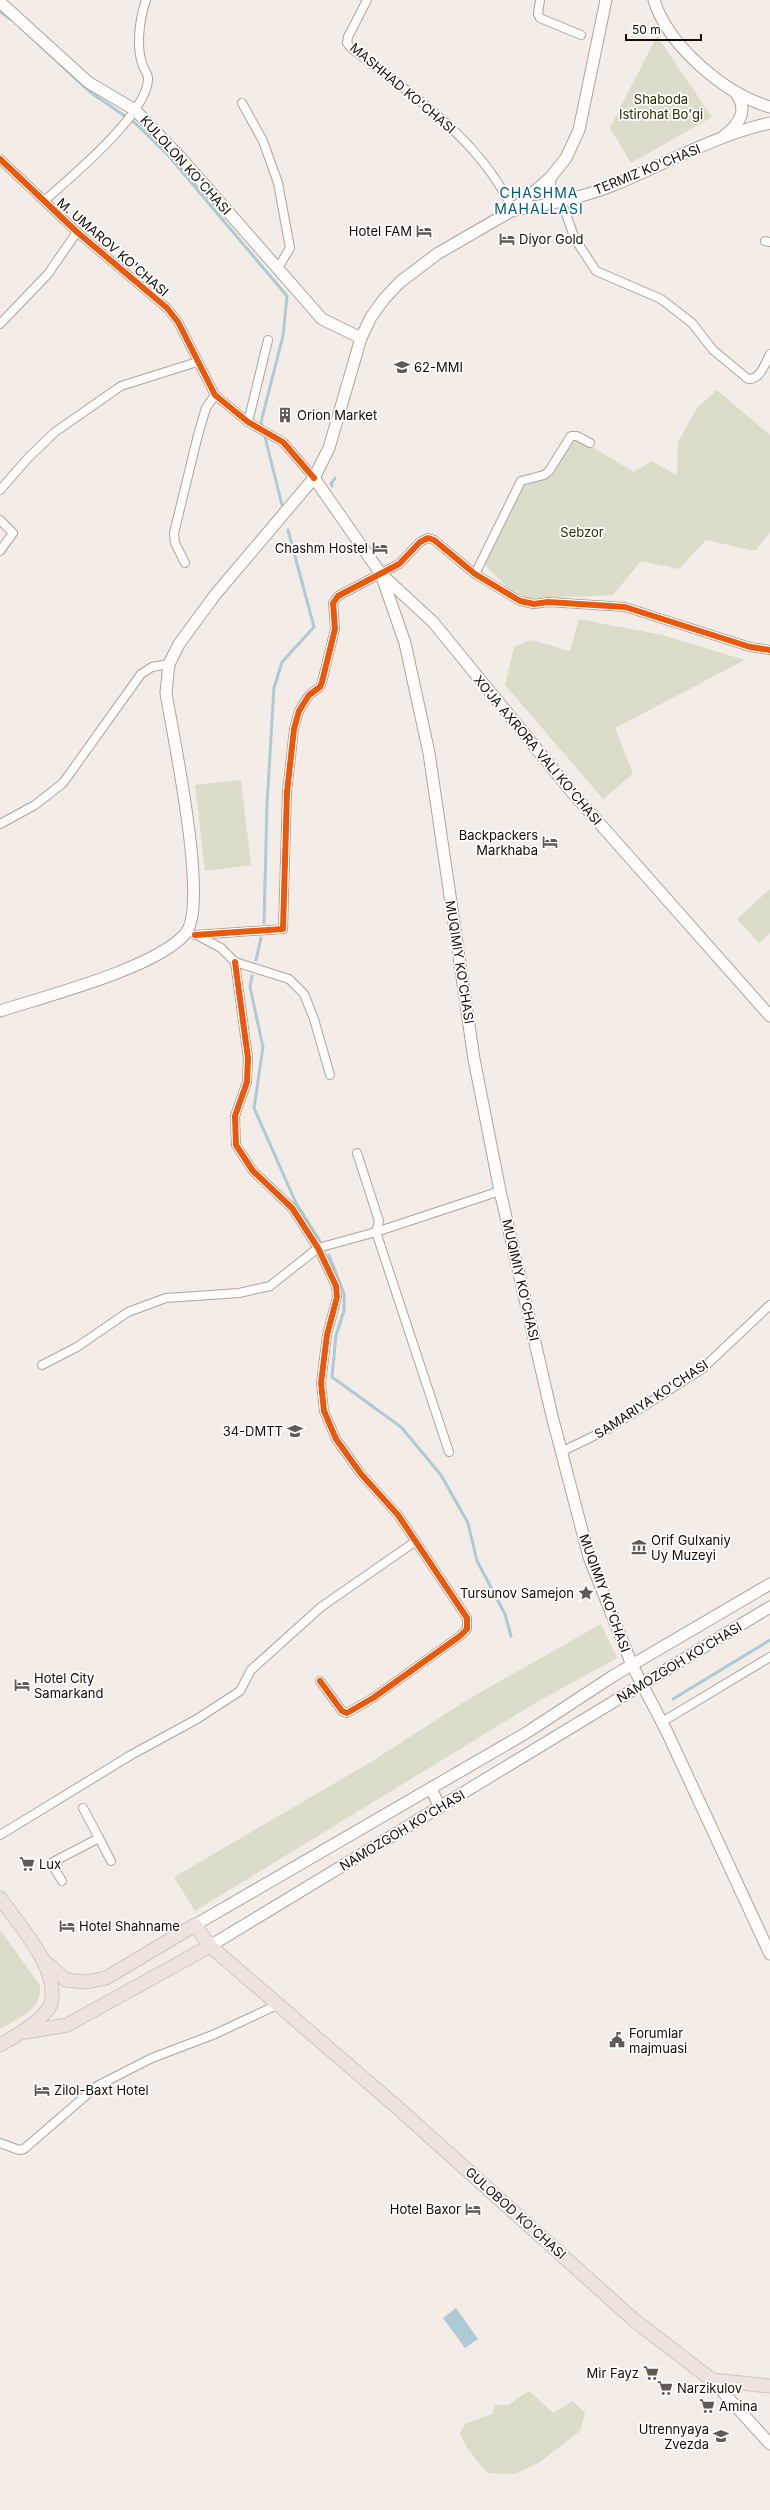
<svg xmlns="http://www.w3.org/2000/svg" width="770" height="2510" font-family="Inter,sans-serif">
<rect width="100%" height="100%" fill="#f4ece7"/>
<!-- green -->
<g fill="#dbdcc9">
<path d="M 657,36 L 712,117 L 631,163 L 610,128 Z"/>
<path d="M 717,390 L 770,435 L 770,532 L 755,551 L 706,540 L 679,569 L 641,561 L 613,595 L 528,599 L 507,587 L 481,561 L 519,483 L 552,476 L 575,437 L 634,472 L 651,461 L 677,475 L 678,442 L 697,408 Z"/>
<path d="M 579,619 L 662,635 L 745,660 L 615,728 L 633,774 L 603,799 L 505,685 L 514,647 L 531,640 L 570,651 Z"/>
<path d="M 241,780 L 251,865 L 205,871 L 195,785 Z"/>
<path d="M 770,889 L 770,933 L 759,943 L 737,919 Z"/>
<path d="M 601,1624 L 617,1658 L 537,1702 L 195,1911 L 174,1877 L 371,1762 L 467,1700 Z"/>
<path d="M 0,1930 L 40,1985 C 43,2010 18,2018 0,2029 Z"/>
<path d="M 529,2391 L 553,2413 L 573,2401 L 585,2413 L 580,2431 L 540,2462 L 515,2474 L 487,2473 L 467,2448 L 460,2433 L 465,2424 L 492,2414 L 495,2405 L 508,2405 Z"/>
</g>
<!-- water -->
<path fill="#adcad5" d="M 456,2308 L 478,2339 L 465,2348 L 443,2318 Z"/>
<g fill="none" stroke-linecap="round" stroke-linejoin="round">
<!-- stream -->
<g stroke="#adcad5" stroke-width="3">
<path d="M 0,12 L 12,20"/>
<path d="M 22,29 L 90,92 L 135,123 L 168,155 L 287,296 L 283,336 L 261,422 L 262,428"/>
<path d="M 264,433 L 282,505"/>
<path d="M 332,486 L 331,484 L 335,478"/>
<path d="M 264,923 L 267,804 L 274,688 L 282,662 L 314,627 L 288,530"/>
<path d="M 256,960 L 261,938"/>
<path d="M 252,976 L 250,987 L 263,1047 L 254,1108 L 296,1203 L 320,1241"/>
<path d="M 329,1255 L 344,1294 L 344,1311 L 336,1335 L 332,1377 L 401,1427 L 441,1475 L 468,1523 L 477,1561 L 505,1614 L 511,1636"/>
<path d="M 673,1699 L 770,1640"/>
</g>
<defs>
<g id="street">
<path d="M 367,0 L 348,37 L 347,43 L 351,48 C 411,94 480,139 513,210"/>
<path d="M 540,0 L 538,14 L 540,18 L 581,35"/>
<path d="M 242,103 L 263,141 L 278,183 L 290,248 L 278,268"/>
<path d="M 0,159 L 77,232 L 167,308 L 178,322 L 215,395 L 248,422 L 283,442 L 314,478"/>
<path d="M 44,201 C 71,177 146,115 148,80 C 149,74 143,69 142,63 C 136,45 140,17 146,0"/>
<path d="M 562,203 L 575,239 L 596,271 L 661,299 L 692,323 L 713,350 L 748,379 C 760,380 765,364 770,354"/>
<path d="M 765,241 L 770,242"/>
<path d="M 0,324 L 48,274 L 77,232"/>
<path d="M 248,422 L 268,340"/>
<path d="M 0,490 L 28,458 L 55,432 L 121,386 L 197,362"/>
<path d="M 0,520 L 13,533 L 0,551"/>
<path d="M 185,563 L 175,543 L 174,533 L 198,435 L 206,408 L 215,395"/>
<path d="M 475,574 L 521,481 L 544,475 L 549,471 L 571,436 L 577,436 L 590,443"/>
<path d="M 0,824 L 35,805 L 63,783 L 141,674 L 152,667 L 169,664"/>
<path d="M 195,935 L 283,929 L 287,792 L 294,729 L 299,711 L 309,695 L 320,687 L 322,682 L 335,629 L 333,603 L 338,596 L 399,564 L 420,542 L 428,538 L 434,540 L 475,574 L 520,601 L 534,604 L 548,602 L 625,607 L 750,647 L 770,650"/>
<path d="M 197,935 L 221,948 L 235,962 L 289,979 L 304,994 L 314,1019 L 330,1075"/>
<path d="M 235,962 L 248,1058 L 247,1082 L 235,1116 L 236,1145 L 253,1171 L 292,1208 L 318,1248 L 336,1286 L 337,1297 L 327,1335 L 321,1383 L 324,1411 L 336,1439 L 361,1474 L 398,1515 L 467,1618 L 467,1629 L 460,1636 L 373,1698 L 347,1713 L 342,1711 L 320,1681"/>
<path d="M 357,1153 L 379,1221 L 376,1232 L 449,1452"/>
<path d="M 42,1365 L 77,1347 L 128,1312 L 166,1298 L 239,1293 L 270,1286 L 318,1248 L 376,1232 L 500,1191"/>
<path d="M 561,1452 L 608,1429 L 702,1369 L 770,1305"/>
<path d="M 662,1722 L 770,1657"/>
<path d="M 0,1835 L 131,1755 L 197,1719 L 240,1691 L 251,1670 L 321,1607 L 416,1541"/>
<path d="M 99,1838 L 111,1861"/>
<path d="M 62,1881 L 51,1863 L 99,1838 L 83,1808"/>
<path d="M 0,2143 L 19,2150 L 24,2149 L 97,2086 L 152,2058 L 215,2034 L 277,2005"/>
</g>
<g id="secondary">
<path d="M 654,0 C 668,46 725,94 770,107"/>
<path d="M 0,2 L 88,82 L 135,110 L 180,157 L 322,319 L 361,338"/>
<path d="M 724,136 C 740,124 749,109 735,92"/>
<path d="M 550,178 C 549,192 549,195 562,203"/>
<path d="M 514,210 C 548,205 581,198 614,185 C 662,165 719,134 770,123"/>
<path d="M 314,478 L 381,574 L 433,622 L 571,791 L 770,1016"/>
<path d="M 381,574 L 405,643 L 429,753 L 474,1059 L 500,1191 L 552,1416 L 589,1557 L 632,1665 L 667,1732 L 770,1954"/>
<path d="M 0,1011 C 46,996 157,968 186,933 C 209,903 173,736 166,693 L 169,664 L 179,644 L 215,595 L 314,478 L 329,448 L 361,338 L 371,317 L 384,299 L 400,282 L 437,254 L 513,210 L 550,178 L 566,158 L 579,130 L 606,0"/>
<path d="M 431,1788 L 440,1808"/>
<path d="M 195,1925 L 526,1733 L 613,1676 L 770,1584"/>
<path d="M 210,1946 L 770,1607"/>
<path d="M 712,2380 L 770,2444"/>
</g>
<g id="primary">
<path d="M 0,1898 C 18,1924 60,1969 51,2003 C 48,2017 13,2038 0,2045"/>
<path d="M 43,1960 L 66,1980 L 86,1982 L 106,1978 L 195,1925 L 210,1946 L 398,2108 L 634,2320 L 712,2380 L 770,2386"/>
<path d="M 25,2032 L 67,2025 L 210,1946"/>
</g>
</defs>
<!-- street casing -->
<use href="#street" stroke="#aea49e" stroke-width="10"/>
<!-- secondary casing -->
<use href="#secondary" stroke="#aea49e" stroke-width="13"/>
<!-- primary casing -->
<use href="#primary" stroke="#ccc7c4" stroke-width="15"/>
<!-- street -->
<use href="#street" stroke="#fdfcfb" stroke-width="8"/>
<!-- secondary -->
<use href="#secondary" stroke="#fdfcfb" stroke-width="11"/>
<!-- primary -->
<use href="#primary" stroke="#eee3df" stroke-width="13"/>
<defs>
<g id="cycleway">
<path d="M 0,159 L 77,232 L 167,308 L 178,322 L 215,395 L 248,422 L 283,442 L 314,478"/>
<path d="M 195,935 L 283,929 L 287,792 L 294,729 L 299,711 L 309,695 L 320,687 L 322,682 L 335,629 L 333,603 L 338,596 L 399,564 L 420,542 L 428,538 L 434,540 L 475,574 L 520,601 L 534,604 L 548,602 L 625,607 L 750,647 L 770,650"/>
<path d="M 235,962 L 248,1058 L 247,1082 L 235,1116 L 236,1145 L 253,1171 L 292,1208 L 318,1248 L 336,1286 L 337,1297 L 327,1335 L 321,1383 L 324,1411 L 336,1439 L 361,1474 L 398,1515 L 467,1618 L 467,1629 L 460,1636 L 373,1698 L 347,1713 L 342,1711 L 320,1681"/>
</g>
</defs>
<!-- cycleway casing -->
<use href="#cycleway" stroke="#fff" stroke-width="8"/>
<!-- cycleway -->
<use href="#cycleway" stroke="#e8590c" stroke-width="6"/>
</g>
<!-- icons -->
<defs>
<symbol id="hotel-bare" viewBox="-9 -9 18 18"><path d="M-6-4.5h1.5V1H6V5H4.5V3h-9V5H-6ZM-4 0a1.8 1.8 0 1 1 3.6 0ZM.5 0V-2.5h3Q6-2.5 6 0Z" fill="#635953" stroke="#fff" stroke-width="2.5" paint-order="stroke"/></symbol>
<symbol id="school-bare" viewBox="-9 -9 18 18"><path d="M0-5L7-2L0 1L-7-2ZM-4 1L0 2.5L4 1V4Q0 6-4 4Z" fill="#635953" stroke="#fff" stroke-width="2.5" paint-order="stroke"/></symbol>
<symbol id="building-bare" viewBox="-9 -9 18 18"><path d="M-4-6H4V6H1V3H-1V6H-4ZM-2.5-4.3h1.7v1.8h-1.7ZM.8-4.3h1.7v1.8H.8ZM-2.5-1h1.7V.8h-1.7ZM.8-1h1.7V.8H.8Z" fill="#635953" stroke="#fff" stroke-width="2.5" paint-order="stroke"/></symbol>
<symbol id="museum-bare" viewBox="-9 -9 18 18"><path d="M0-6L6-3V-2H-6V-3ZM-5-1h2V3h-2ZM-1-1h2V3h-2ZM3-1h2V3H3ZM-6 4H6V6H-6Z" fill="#635953" stroke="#fff" stroke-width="2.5" paint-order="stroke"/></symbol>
<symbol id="sight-bare" viewBox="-9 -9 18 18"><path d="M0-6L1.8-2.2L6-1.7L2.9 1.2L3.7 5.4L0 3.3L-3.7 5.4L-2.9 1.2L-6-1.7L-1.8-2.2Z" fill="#635953" stroke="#fff" stroke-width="2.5" paint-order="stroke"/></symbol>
<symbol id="supermarket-bare" viewBox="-9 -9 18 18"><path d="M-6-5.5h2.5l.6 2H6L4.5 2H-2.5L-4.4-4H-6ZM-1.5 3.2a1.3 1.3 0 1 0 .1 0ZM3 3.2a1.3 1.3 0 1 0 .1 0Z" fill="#635953" stroke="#fff" stroke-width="2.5" paint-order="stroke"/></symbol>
<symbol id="civic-bare" viewBox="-9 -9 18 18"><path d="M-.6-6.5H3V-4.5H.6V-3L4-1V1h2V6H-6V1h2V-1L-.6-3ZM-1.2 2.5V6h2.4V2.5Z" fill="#635953" stroke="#fff" stroke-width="2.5" paint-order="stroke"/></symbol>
</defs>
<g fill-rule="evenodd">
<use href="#hotel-bare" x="413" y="220" width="22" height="22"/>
<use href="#hotel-bare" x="496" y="228" width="22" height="22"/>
<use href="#school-bare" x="391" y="356" width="22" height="22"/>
<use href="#building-bare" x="274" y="404" width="22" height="22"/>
<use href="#hotel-bare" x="369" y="537" width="22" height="22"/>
<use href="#hotel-bare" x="539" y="831" width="22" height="22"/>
<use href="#school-bare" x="284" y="1420" width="22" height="22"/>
<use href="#museum-bare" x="628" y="1536" width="22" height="22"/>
<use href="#sight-bare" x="575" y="1582" width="22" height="22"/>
<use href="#hotel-bare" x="11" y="1674" width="22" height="22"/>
<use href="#supermarket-bare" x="16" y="1853" width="22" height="22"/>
<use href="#hotel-bare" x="56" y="1915" width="22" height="22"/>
<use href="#civic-bare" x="606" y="2029" width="22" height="22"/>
<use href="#hotel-bare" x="31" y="2079" width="22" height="22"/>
<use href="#hotel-bare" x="462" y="2198" width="22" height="22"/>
<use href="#supermarket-bare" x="640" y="2362" width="22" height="22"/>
<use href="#supermarket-bare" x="654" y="2377" width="22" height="22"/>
<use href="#supermarket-bare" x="696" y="2395" width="22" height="22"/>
<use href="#school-bare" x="710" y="2425" width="22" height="22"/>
</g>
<g text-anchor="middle" stroke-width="3.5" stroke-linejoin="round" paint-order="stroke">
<!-- street labels -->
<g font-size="13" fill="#150a04" stroke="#fff">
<text transform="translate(403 88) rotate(40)" y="5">MASHHAD KO'CHASI</text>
<text transform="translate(186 165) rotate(48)" y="5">KULOLON KO'CHASI</text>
<text transform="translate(647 169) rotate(-22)" y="5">TERMIZ KO'CHASI</text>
<text transform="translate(113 247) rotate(41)" y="5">M. UMAROV KO'CHASI</text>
<text transform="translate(538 750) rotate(50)" y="5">XO'JA AXRORA VALI KO'CHASI</text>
<text transform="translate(460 962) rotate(81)" y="5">MUQIMIY KO'CHASI</text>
<text transform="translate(521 1280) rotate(77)" y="5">MUQIMIY KO'CHASI</text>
<text transform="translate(651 1399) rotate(-33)" y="5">SAMARIYA KO'CHASI</text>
<text transform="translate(605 1593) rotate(70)" y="5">MUQIMIY KO'CHASI</text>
<text transform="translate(679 1662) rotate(-31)" y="5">NAMOZGOH KO'CHASI</text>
<text transform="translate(402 1830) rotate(-31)" y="5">NAMOZGOH KO'CHASI</text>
<text transform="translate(516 2213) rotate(42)" y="5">GULOBOD KO'CHASI</text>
</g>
<!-- park labels -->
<g font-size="13" fill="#272e00" stroke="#fff">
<text x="661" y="104">Shaboda<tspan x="661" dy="15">Istirohat Bo'gi</tspan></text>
<text x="582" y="537">Sebzor</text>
</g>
<!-- poi labels -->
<g font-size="13" fill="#150a04" stroke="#fff" text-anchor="start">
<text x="412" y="236" text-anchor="end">Hotel FAM</text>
<text x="519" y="244">Diyor Gold</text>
<text x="414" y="372">62-MMI</text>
<text x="297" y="420">Orion Market</text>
<text x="368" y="553" text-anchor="end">Chashm Hostel</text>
<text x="538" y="840" text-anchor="end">Backpackers<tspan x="538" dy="15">Markhaba</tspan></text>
<text x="283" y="1436" text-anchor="end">34-DMTT</text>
<text x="651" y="1545">Orif Gulxaniy<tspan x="651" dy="15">Uy Muzeyi</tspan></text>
<text x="574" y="1598" text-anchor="end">Tursunov Samejon</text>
<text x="34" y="1683">Hotel City<tspan x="34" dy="15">Samarkand</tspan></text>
<text x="39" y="1869">Lux</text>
<text x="79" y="1931">Hotel Shahname</text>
<text x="629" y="2038">Forumlar<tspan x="629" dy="15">majmuasi</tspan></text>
<text x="54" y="2095">Zilol-Baxt Hotel</text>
<text x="461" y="2214" text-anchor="end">Hotel Baxor</text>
<text x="639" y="2378" text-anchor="end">Mir Fayz</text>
<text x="677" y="2393">Narzikulov</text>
<text x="719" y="2411">Amina</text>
<text x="709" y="2434" text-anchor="end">Utrennyaya<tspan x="709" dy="15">Zvezda</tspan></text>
</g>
<!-- neighbourhood labels -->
<g font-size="14" letter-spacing="1" fill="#005883" stroke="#fff">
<text x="539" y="198">CHASHMA<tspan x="539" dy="16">MAHALLASI</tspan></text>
</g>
</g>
<!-- scale -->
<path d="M626 34v6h75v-6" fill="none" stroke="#150a04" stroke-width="2"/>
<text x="632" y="34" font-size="12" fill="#150a04" stroke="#ffffff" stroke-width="3" paint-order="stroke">50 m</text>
</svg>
